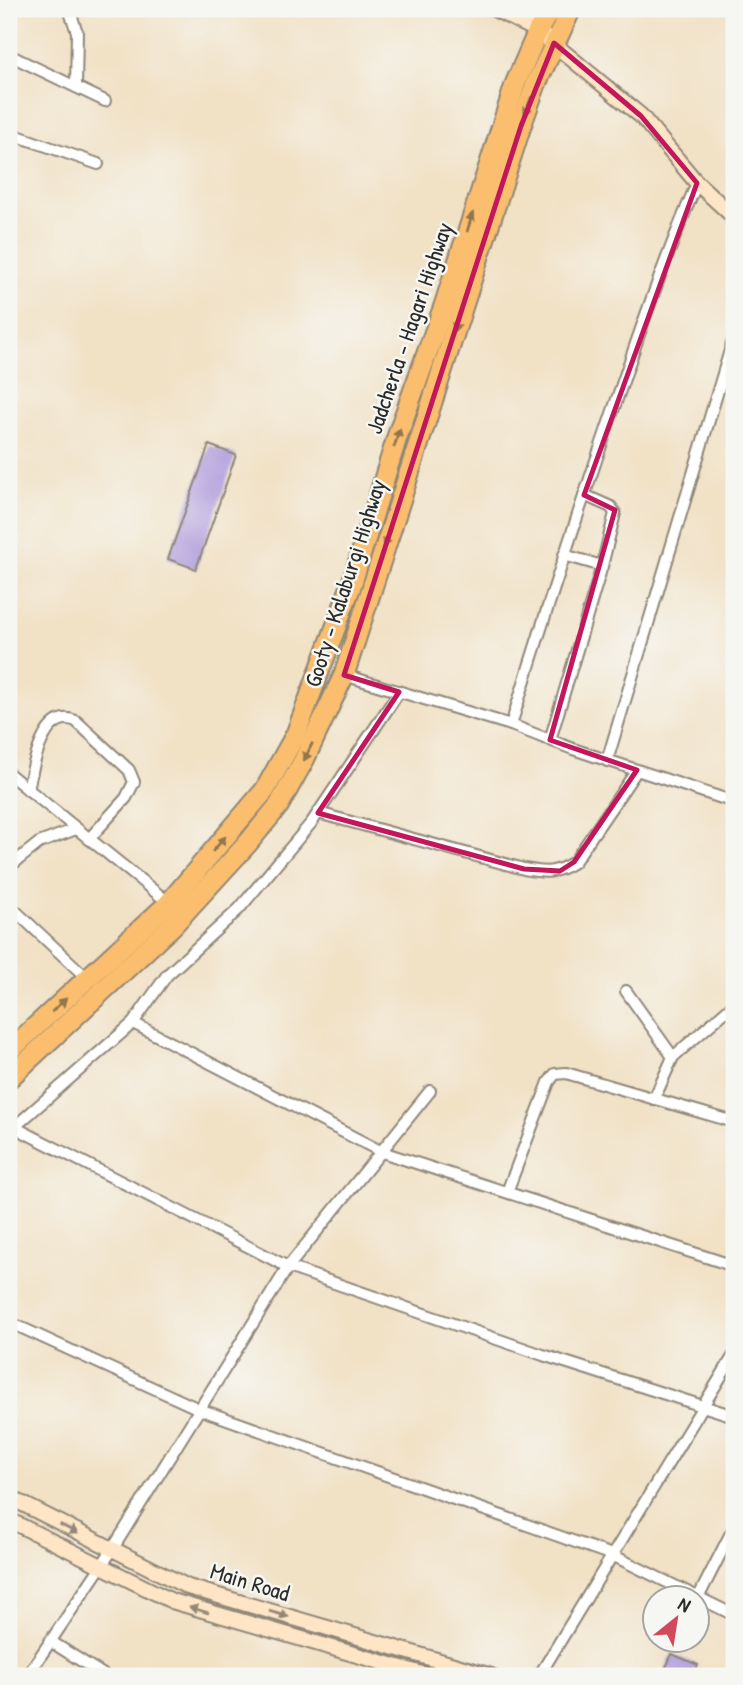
<svg xmlns="http://www.w3.org/2000/svg" width="743" height="1685" font-family="'Patrick Hand',sans-serif">
<rect width="100%" height="100%" fill="#f6f6f2"/>
<filter id="ink" filterUnits="userSpaceOnUse"><feTurbulence type="fractalNoise" baseFrequency=".0143" numOctaves="2"/><feDisplacementMap in="SourceGraphic" scale="14" xChannelSelector="R" yChannelSelector="G"/><feConvolveMatrix kernelMatrix="1 2 1 2 8 2 1 2 1" color-interpolation-filters="sRGB"/></filter>
<filter id="wash" filterUnits="userSpaceOnUse"><feTurbulence type="fractalNoise" baseFrequency=".00686" numOctaves="4" result="noise"/><feDisplacementMap in="SourceGraphic" scale="28" xChannelSelector="R" yChannelSelector="G"/><feGaussianBlur stdDeviation="1.57" result="paint"/><feColorMatrix in="noise" values="0 0 0 0 0 0 0 0 0 0 0 0 0 0 0 0 0 1.4 0 .05"/><feComposite in="paint" operator="in"/></filter>
<g filter="url(#wash)">
<rect width="100%" height="100%" fill="#f1e1c5"/>
<g id="blocks">
<!-- building -->
<g fill="#ac98db">
<path d="M 209,445 L 236,455 L 196,569 L 168,559 Z"/>
<path d="M 672,1654 L 698,1665 L 693,1676 L 662,1676 Z"/>
</g>
</g>
</g>
<g filter="url(#ink)">
<use href="#blocks" fill-opacity="0" stroke="#8e8678" stroke-width="2"/>
<g fill="none" stroke-linecap="round" stroke-linejoin="round">
<defs>
<g id="street">
<path d="M 69,9 L 77,32 L 76,87"/>
<path d="M 9,55 L 105,101"/>
<path d="M 9,133 L 98,164"/>
<path d="M 564,555 L 602,566"/>
<path d="M 344,675 L 511,725 L 573,749 L 734,802"/>
<path d="M 511,725 C 544,617 579,509 616,402 C 641,328 666,255 697,183"/>
<path d="M 550,740 L 602,566 L 615,513 L 611,507 L 584,495"/>
<path d="M 607,761 L 734,337"/>
<path d="M 9,774 L 169,903"/>
<path d="M 28,790 C 32,770 43,706 76,721 L 129,770 L 134,782 L 126,798 L 89,839"/>
<path d="M 318,813 L 524,869 C 546,873 555,874 574,862 L 637,770"/>
<path d="M 9,867 L 39,843 L 76,829"/>
<path d="M 9,905 L 88,979"/>
<path d="M 626,991 L 673,1057"/>
<path d="M 133,1023 L 382,1152 L 734,1266"/>
<path d="M 654,1099 L 673,1057 L 734,1004"/>
<path d="M 14,1127 L 288,1267 L 543,1355 L 734,1416"/>
<path d="M 11,1130 L 133,1023 L 167,975 L 239,909 L 312,822 L 399,692"/>
<path d="M 507,1192 L 549,1082 L 555,1074 L 566,1073 L 734,1122"/>
<path d="M 9,1322 L 199,1409 L 612,1555 L 734,1615"/>
<path d="M 698,1598 L 734,1527"/>
<path d="M 50,1641 L 105,1676"/>
<path d="M 27,1676 L 112,1550 L 288,1267 L 430,1091"/>
<path d="M 539,1676 L 734,1355"/>
</g>
<g id="secondary">
<path d="M 494,9 L 538,31 L 641,116 L 697,183 L 734,217"/>
<path d="M 9,1497 L 188,1587 L 491,1676"/>
<path d="M 9,1520 L 172,1601 L 429,1676"/>
</g>
<g id="highway">
<path d="M 9,1051 L 169,903 L 265,790 L 296,734 L 351,586 L 399,431 L 444,306 L 516,82 L 538,31 L 550,9"/>
<path d="M 9,1078 L 173,925 L 248,843 L 279,805 L 304,760 L 344,675 L 521,126 L 536,84 L 571,9"/>
</g>
</defs>
<!-- street casing -->
<use href="#street" stroke="#8e8678" stroke-width="14"/>
<!-- secondary casing -->
<use href="#secondary" stroke="#8e8678" stroke-width="18"/>
<!-- highway casing -->
<use href="#highway" stroke="#8e8678" stroke-width="23"/>
<!-- street -->
<use href="#street" stroke="#fff" stroke-width="10"/>
<!-- secondary -->
<use href="#secondary" stroke="#fde5c5" stroke-width="14"/>
<!-- highway -->
<use href="#highway" stroke="#fbbe6e" stroke-width="19"/>
</g>
<!-- one-way arrows -->
<defs><path id="oneway-solid" d="M-6-.8H1V-3.2L6.5 0L1 3.2V.8H-6Z" transform="scale(1.75)"/></defs>
<g fill="#93744c">
<use href="#oneway-solid" transform="translate(528 106) rotate(110)"/>
<use href="#oneway-solid" transform="translate(470 222) rotate(-73)"/>
<use href="#oneway-solid" transform="translate(457 322) rotate(108)"/>
<use href="#oneway-solid" transform="translate(397 438) rotate(-72)"/>
<use href="#oneway-solid" transform="translate(387 538) rotate(107)"/>
<use href="#oneway-solid" transform="translate(308 752) rotate(116)"/>
<use href="#oneway-solid" transform="translate(219 844) rotate(-49)"/>
<use href="#oneway-solid" transform="translate(59 1005) rotate(-43)"/>
</g>
<g fill="#948878">
<use href="#oneway-solid" transform="translate(69 1529) rotate(27)"/>
<use href="#oneway-solid" transform="translate(199 1610) rotate(-163)"/>
<use href="#oneway-solid" transform="translate(279 1614) rotate(16)"/>
</g>
</g>
<!-- marked area -->
<path fill="none" stroke="#c2185b" stroke-width="5" stroke-linejoin="round" d="M 554,43 L 641,116 L 697,183 L 584,495 L 615,510 L 550,740 L 637,770 L 574,862 L 560,871 L 524,869 L 318,813 L 399,692 L 344,675 L 521,126 Z"/>
<g text-anchor="middle" stroke-width="5" stroke-linejoin="round" paint-order="stroke">
<!-- street labels -->
<g font-size="23" fill="#2b2b2b" stroke="#f6f6f2">
<text transform="translate(409 328) rotate(-71)" y="8">Jadcherla - Hagari Highway</text>
<text transform="translate(345 583) rotate(-72)" y="8">Gooty - Kalaburgi Highway</text>
<text transform="translate(250 1582) rotate(17)" y="8">Main Road</text>
</g>
</g>
<!-- margin -->
<rect width="743" height="1685" fill="none" stroke="#f6f6f2" stroke-width="35"/>
<!-- north arrow -->
<g transform="translate(676 1619) rotate(30)"><circle r="33" fill="#f6f6f2" stroke="#a5a5a2" stroke-width="2"/>
<path d="M0-5L12 26L0 18L-12 26Z" fill="#d1495b"/>
<text y="-10" font-size="19" font-weight="bold" text-anchor="middle" fill="#2b2b2b">N</text>
</g>
</svg>
